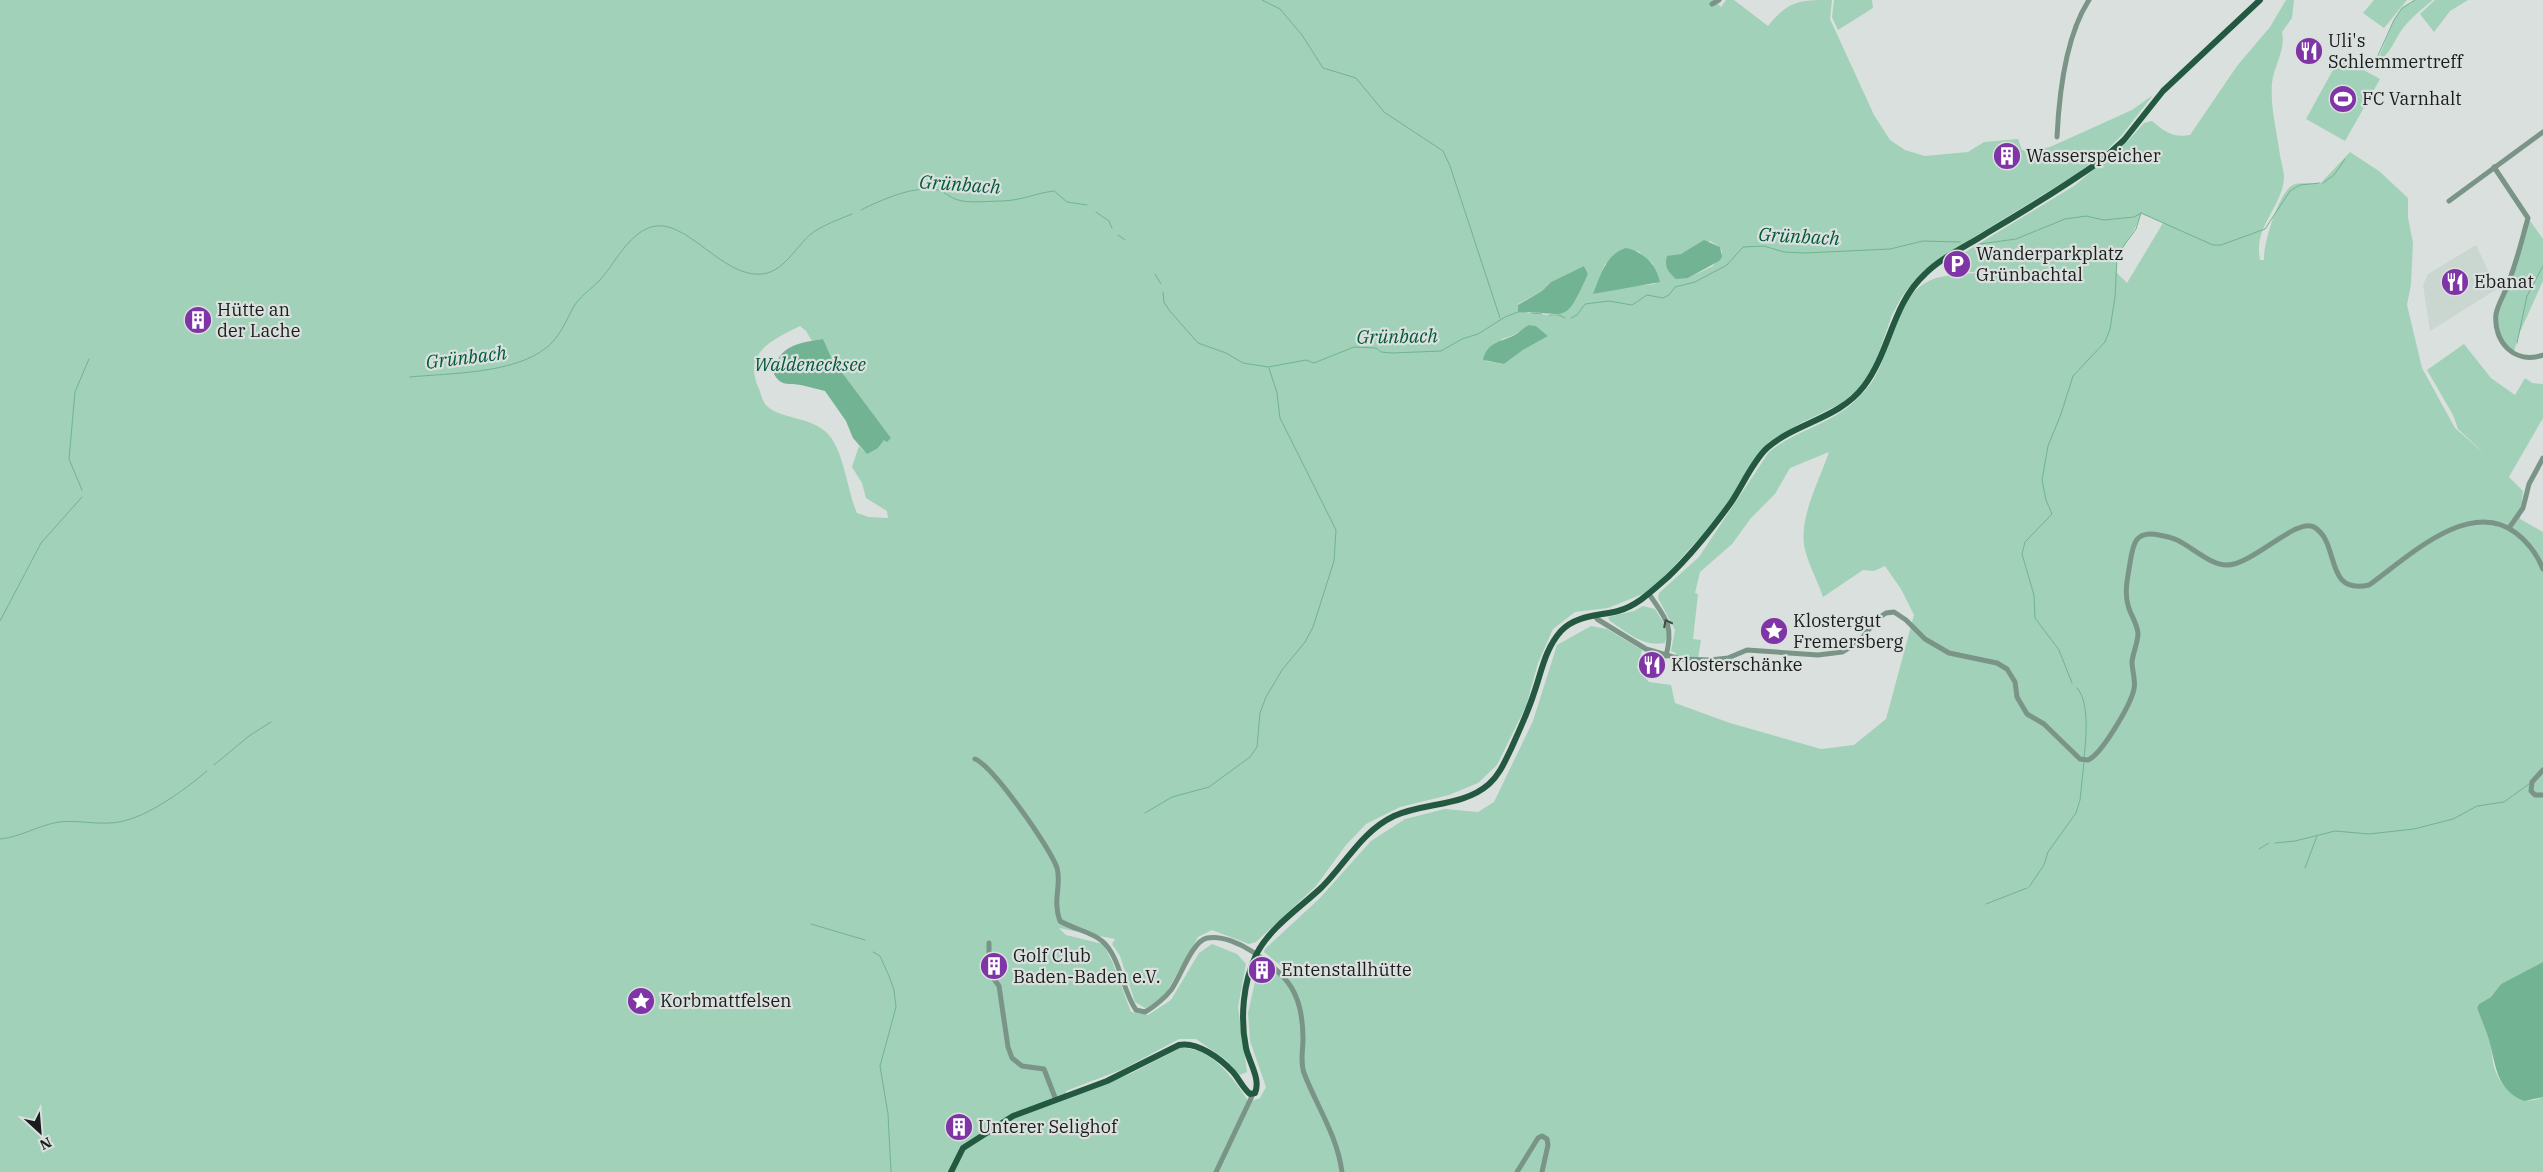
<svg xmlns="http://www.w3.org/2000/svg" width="2543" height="1172" font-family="'IBM Plex Serif',serif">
<rect width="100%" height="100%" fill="#dae0dd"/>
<!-- built -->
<path fill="#cad7d0" d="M 2476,245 L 2497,289 L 2430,331 L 2423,285 L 2428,274 Z"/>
<!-- green -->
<g fill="#a1d1b8" fill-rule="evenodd">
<path d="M 0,0 L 1718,0 L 1717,3 L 1721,7 L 1726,0 L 1734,0 L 1768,26 C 1789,0 1800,0 1832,0 L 1830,19 L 1874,115 L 1890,140 L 1905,150 L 1925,156 L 1968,152 L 1984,142 L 2018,139 L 2022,150 L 2034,151 L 2050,147 L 2132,110 L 2153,95 L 2122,135 L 2104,153 L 2075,175 L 1951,251 L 1916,278 L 1901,298 L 1892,315 L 1873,369 L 1859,388 L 1842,403 L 1797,425 L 1763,447 L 1728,502 L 1703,534 L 1665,576 L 1645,593 L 1608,608 L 1575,612 L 1553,629 L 1538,663 L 1526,706 L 1497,765 L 1478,783 L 1449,795 L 1400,807 L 1366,824 L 1346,845 L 1316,886 L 1256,942 L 1249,944 L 1212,930 L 1198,937 L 1167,991 L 1156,1003 L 1145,1008 L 1135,1002 L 1120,956 L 1112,944 L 1115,939 L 1059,928 L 1066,935 L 1103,944 L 1112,961 L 1131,1012 L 1148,1015 L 1171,1000 L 1199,953 L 1212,944 L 1237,954 L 1246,964 L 1238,1007 L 1247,1072 L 1240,1075 L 1226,1060 L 1196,1039 L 1179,1039 L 1123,1069 L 1066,1091 L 1066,1099 L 1132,1073 L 1180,1048 C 1211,1046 1234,1079 1249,1102 L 1260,1098 L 1266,1087 L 1250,1041 L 1248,1013 L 1257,973 L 1263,973 L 1268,967 L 1281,975 L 1286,970 L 1264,952 L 1265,949 L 1319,899 L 1371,841 L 1405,819 L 1445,809 L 1478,812 L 1494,802 L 1533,721 L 1557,645 L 1591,626 L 1607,629 L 1642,650 L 1637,668 L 1649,682 L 1671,685 L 1675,703 L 1730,723 L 1821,749 L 1854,745 L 1886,719 L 1914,615 L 1901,589 L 1885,566 L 1874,571 L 1863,570 L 1823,597 C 1818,581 1807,562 1804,545 C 1800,515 1820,479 1829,452 L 1790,468 L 1775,494 L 1751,518 L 1732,544 L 1700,572 L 1695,593 L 1698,594 L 1693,639 L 1701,640 L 1698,658 L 1675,656 L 1676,653 L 1671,651 L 1675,630 L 1658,598 L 1659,593 L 1699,557 L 1769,452 C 1797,429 1834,424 1859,397 C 1866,390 1873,382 1877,373 C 1893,343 1896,295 1931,280 C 1944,274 1965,275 1980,272 L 1963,272 L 1960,257 L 1962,254 L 2074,186 L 2127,142 L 2144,123 L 2152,121 C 2165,132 2173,138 2190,135 L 2237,66 L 2270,27 L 2286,0 L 2294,0 L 2292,18 L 2282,32 C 2286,50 2274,65 2272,83 C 2270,107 2277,132 2280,155 C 2281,162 2284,171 2284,178 C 2282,208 2253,226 2260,260 L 2264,260 C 2263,245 2279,191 2293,185 C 2300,182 2313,184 2320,184 L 2350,152 L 2379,171 L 2408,198 L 2408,218 L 2413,243 L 2411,284 L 2407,305 L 2422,368 L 2455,428 L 2486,455 L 2458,429 L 2453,415 L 2427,370 L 2464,344 L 2491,378 L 2515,395 L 2525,378 L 2532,383 L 2543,384 L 2543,418 L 2509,477 L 2523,491 L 2520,519 L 2543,532 L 2543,962 L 2501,984 L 2491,997 L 2479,1004 L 2477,1008 C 2481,1019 2486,1030 2489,1040 C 2492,1049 2492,1059 2494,1067 C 2501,1088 2520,1109 2543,1097 L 2543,1172 L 0,1172 ZM 2141,213 L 2163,223 L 2127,283 L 2116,272 C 2118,245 2134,238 2141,213 ZM 1710,241 L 1720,247 L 1722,252 L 1713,266 L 1688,278 L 1667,256 L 1677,256 ZM 1638,251 L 1653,264 L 1655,284 L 1627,287 L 1593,294 L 1605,264 ZM 1584,266 L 1588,274 L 1576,299 L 1556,316 L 1518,312 L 1518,304 L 1542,291 L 1551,282 ZM 1530,325 L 1536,326 L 1548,336 L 1523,350 L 1504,364 L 1485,361 L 1502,339 L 1514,335 ZM 800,326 L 806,331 L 812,341 L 823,339 L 832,359 L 891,438 L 884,439 L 878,448 L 864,451 L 859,446 L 852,467 L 862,483 L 866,498 L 887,511 L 888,518 L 869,517 L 857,513 C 847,491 844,448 826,432 C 808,416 780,419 767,406 C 763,403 761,394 759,389 C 742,353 772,340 800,326 Z"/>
<path d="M 1834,0 L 1872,0 L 1873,8 L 1838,30 L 1832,17 Z"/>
<path d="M 2374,0 L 2407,0 L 2384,28 L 2363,13 Z"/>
<path d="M 2415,0 L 2433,0 C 2423,8 2411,18 2403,28 C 2394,40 2391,54 2377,62 L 2394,20 L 2402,8 Z"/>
<path d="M 2435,0 L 2468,0 L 2450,11 L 2434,32 L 2420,14 Z"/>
<path d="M 2340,57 L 2380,79 L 2345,141 L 2306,119 Z"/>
<path d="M 2528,218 L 2543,239 L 2543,281 L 2519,334 L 2513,355 L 2498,334 L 2497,311 Z"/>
<path d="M 1643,606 L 1655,609 L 1668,630 L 1665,643 C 1643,647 1628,633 1610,621 L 1608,617 L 1634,611 Z"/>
</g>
<!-- water -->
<g fill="#71b392">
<path d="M 1704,240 L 1720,247 L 1722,257 L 1719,261 L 1688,278 L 1676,279 C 1668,272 1664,267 1667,256 L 1681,254 Z"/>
<path d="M 1626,248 C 1644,252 1656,264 1660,282 L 1593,294 C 1600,276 1606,254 1626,248 Z"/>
<path d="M 1584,266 L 1588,274 C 1564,327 1568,312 1518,312 L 1518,305 L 1542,291 L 1551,282 Z"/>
<path d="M 1529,325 L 1536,326 L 1548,336 L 1523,350 L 1504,364 L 1483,360 C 1487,343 1499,342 1513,336 C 1519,333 1523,328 1529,325 Z"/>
<path d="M 823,339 L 832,359 L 891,438 L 887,442 L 884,440 L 878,448 L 867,454 L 853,438 L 846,421 L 825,391 C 817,389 809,387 801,385 C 790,383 781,387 774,374 C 777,345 799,343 823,339 Z"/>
<path d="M 2543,962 L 2543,1097 L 2524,1101 C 2496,1090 2496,1065 2489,1040 C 2486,1030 2481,1019 2477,1008 L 2479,1004 L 2491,997 L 2501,984 Z"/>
</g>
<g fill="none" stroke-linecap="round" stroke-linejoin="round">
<!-- stream -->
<g stroke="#71b392" stroke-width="1">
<path d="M 1262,0 L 1280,9 L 1302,35 L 1323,68 L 1356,78 L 1384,112 L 1443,151 L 1450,166 L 1500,318"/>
<path d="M 2376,60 L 2394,20 L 2402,8 L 2415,0"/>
<path d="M 2323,183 L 2334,175 L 2345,159"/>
<path d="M 861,210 C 881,200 908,188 931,189 C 942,189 946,195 955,199 C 967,204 989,201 1001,201 C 1020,201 1036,193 1054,191 L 1067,202 L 1087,205"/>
<path d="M 1096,212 L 1109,221 L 1112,228"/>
<path d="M 1118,235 L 1125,240"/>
<path d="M 1980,244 L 2016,239 L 2065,219 L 2086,216 L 2104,220 L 2134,217 L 2141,213 L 2213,245 L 2221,245 L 2265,229 L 2290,191 L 2300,185 L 2320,183"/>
<path d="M 1155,274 L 1161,284"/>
<path d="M 1163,292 L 1164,302 L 1169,310 L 1198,343 L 1226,353 L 1243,363 L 1268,367 L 1306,360 L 1314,363 L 1354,347 L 1376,348 L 1381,352 L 1392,353 L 1441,351 L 1462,339 L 1478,334 L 1505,317 L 1518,312 L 1527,312"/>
<path d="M 1531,313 L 1542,314"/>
<path d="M 1549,315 L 1559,315 L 1565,318"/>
<path d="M 1571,318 L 1577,315 L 1585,304 L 1609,301 L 1632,305 L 1647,295 L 1663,298 L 1669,295 L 1675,287 L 1695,282 L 1727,265 L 1743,247 L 1764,246 L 1784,252 L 1805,253 L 1890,249 L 1923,241 L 1960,242"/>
<path d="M 2517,343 L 2527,296 L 2543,266"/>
<path d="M 410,377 C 450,373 513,374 546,348 C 559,338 565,323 573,308 C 579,297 590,290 599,281 C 615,264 627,235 651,227 C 686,216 722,279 763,274 C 787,270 797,243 815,231 C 826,224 840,219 852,214"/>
<path d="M 82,490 L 69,459 L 75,392 L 89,359"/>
<path d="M 0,621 L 41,543 L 82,497"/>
<path d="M 2072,683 L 2059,650 L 2035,618 L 2034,595 L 2022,554 L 2025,542 L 2052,514 L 2046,500 L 2042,480 L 2048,446 L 2061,414 L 2073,376 L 2105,342 L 2110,329 L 2115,297 L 2117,258 L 2120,251 L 2136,229 L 2141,213"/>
<path d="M 2077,688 C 2090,702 2086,739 2084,757"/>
<path d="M 214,765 L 249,736 L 271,722"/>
<path d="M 1145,813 L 1172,797 L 1209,787 L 1250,757 L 1257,747 L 1260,713 L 1266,697 L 1282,670 L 1305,642 L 1313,627 L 1334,561 L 1336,530 L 1280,418 L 1277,393 L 1269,368"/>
<path d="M 0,839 C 21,837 39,825 59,822 C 76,820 93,824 110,823 C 142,822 183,791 207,771"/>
<path d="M 2275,843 L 2295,841 L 2335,831 L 2369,834 L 2414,829 L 2453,819 L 2477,806 L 2504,802 L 2529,784"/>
<path d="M 2259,849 L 2269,843"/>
<path d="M 2305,868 L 2317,836"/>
<path d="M 2029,887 L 2044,865 L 2048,852 L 2076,813 L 2080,800 L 2084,762"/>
<path d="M 1986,904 L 2027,888"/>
<path d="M 811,924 L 865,940"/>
<path d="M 873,952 L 880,956 L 889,976 L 894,990 L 896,1007 L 880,1066 L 888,1114 L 891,1172"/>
</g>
<!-- minor -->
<g stroke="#7a9587" stroke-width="5">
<path d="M 1712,4 L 1719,0"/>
<path d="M 2057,137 C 2059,95 2065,37 2089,0"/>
<path d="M 2494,167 L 2528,218 C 2522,239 2517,261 2509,281 C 2506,292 2498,303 2496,314 C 2493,342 2515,365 2543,355"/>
<path d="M 2449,201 L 2543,132"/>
<path d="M 2509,528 L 2523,508 L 2529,484 L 2543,458"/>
<path d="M 1649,594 C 1666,619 1674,625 1666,656"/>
<path d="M 1595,615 L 1597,619 L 1646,649 L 1680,659 L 1710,660 L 1728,658 L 1747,650 L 1818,655 L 1842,652 L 1859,642 L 1877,619 L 1886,613 L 1894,612 L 1906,620 L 1925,639 L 1949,653 L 1997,663 L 2007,669 L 2015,682 L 2017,697 L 2027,714 L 2044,724 L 2080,759 L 2088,760 C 2102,754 2131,704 2134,689 C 2136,681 2132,670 2132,662 C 2133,652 2138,643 2138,633 C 2137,623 2130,614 2128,605 C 2124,592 2128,576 2130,563 C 2133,544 2135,530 2159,535 C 2164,536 2171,537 2177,540 C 2192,547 2210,565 2227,565 C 2252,565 2297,517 2314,527 C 2341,543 2323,595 2369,585 C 2407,558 2469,497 2516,533 C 2529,543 2537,554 2543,569"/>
<path d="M 975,759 C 993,766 1051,849 1057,868 C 1062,884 1052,900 1060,921 C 1073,929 1092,932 1102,941 C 1120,956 1122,990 1136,1010 L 1145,1012 C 1155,1006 1163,1000 1171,990 C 1180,978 1192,941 1207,938 C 1222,935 1241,944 1253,952 C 1289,976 1303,994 1303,1039 C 1303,1051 1300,1061 1304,1073 C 1317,1107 1337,1135 1342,1172"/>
<path d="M 2543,770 L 2532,782 L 2531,791 L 2535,795 L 2543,795"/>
<path d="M 989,943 L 989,956 L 983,964 L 999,986 L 1008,1047 L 1012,1058 L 1022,1066 L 1044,1069 L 1056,1100"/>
<path d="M 1216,1172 L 1253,1094"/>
<path d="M 1517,1172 L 1538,1138 L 1542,1136 L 1547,1139 L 1548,1145 L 1542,1172"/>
</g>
<!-- major -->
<path stroke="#225940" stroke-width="6" d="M 951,1172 L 963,1148 L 1013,1116 L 1107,1081 L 1179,1045 C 1197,1041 1221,1059 1233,1072 C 1239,1079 1243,1088 1250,1094 L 1255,1093 C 1261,1079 1249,1062 1246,1048 C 1240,1018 1243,983 1256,955 C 1270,927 1300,908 1322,887 C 1347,862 1361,832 1394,816 C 1425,802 1463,807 1489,784 C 1500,774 1505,761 1511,749 C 1519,731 1528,712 1534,693 C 1542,670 1545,649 1561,631 C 1576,615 1598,616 1618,611 C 1637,606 1653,590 1668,577 C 1691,555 1711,530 1730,504 C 1742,487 1752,462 1767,448 C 1797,422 1839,419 1864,386 C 1890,352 1892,304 1925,274 C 1942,257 1967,246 1987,233 C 2026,210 2065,186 2102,160 L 2124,140 L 2163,91 L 2260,0"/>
</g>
<!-- one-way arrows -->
<defs><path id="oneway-chevron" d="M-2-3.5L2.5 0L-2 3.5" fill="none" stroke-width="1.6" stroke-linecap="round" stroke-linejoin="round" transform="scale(1.25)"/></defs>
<use stroke="#414d47" href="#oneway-chevron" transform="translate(1667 623) rotate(-117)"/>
<!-- icons -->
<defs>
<symbol id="restaurant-disc" viewBox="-11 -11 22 22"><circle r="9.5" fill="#7f35a6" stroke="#dae0dd"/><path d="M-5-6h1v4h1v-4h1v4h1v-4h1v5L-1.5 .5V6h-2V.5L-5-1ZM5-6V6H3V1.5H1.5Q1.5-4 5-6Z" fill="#fff"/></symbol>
<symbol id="stadium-disc" viewBox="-11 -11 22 22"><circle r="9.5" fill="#7f35a6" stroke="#dae0dd"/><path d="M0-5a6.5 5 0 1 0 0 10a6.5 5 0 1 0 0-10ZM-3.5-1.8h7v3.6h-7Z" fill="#fff"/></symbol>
<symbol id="building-disc" viewBox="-11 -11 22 22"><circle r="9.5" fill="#7f35a6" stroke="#dae0dd"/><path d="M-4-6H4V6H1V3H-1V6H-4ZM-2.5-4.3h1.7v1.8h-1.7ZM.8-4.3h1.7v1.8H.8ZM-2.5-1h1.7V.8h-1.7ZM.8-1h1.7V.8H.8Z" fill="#fff"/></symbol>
<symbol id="parking-disc" viewBox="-11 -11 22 22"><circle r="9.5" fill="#7f35a6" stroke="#dae0dd"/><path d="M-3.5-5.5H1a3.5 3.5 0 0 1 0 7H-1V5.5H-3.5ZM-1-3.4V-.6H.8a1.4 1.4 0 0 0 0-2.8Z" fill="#fff"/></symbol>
<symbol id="sight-disc" viewBox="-11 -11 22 22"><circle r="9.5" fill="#7f35a6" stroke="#dae0dd"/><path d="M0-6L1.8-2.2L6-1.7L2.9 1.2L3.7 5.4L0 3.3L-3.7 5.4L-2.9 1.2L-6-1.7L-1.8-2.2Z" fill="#fff"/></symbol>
</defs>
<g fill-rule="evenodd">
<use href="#restaurant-disc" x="2293" y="35" width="32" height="32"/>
<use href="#stadium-disc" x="2327" y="83" width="32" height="32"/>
<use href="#building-disc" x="1991" y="140" width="32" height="32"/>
<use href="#parking-disc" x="1941" y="248" width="32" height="32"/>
<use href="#restaurant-disc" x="2439" y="266" width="32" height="32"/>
<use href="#building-disc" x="182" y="304" width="32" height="32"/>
<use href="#sight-disc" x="1758" y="615" width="32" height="32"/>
<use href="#restaurant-disc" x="1636" y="649" width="32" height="32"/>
<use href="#building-disc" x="978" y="950" width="32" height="32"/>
<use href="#building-disc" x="1246" y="954" width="32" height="32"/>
<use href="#sight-disc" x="625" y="985" width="32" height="32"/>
<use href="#building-disc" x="943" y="1111" width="32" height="32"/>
</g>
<g text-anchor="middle" stroke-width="4.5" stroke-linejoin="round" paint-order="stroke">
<!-- poi labels -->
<g font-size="18" fill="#1b1d1c" stroke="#dae0dd" text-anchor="start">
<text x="2328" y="47">Uli's<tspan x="2328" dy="21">Schlemmertreff</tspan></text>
<text x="2362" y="105">FC Varnhalt</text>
<text x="2026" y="162">Wasserspeicher</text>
<text x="1976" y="260">Wanderparkplatz<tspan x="1976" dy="21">Grünbachtal</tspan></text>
<text x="2474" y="288">Ebanat</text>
<text x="217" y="316">Hütte an<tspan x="217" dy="21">der Lache</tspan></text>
<text x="1793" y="627">Klostergut<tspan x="1793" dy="21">Fremersberg</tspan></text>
<text x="1671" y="671">Klosterschänke</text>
<text x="1013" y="962">Golf Club<tspan x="1013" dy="21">Baden-Baden e.V.</tspan></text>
<text x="1281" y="976">Entenstallhütte</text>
<text x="660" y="1007">Korbmattfelsen</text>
<text x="978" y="1133">Unterer Selighof</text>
</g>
<!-- water labels -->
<g font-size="19" font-style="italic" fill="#005a3b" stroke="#dae0dd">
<text transform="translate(960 184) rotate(4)" y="7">Grünbach</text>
<text transform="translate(1799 236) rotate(3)" y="7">Grünbach</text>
<text transform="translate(1397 336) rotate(-1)" y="7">Grünbach</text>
<text transform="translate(466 357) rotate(-7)" y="7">Grünbach</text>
<text x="810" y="371">Waldenecksee</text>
</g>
</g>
<!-- north arrow -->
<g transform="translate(40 1132) rotate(154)" stroke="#dae0dd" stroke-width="4" paint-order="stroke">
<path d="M0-4L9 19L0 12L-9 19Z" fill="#1b1d1c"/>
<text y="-8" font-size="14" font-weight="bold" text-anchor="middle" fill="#1b1d1c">N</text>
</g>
</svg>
